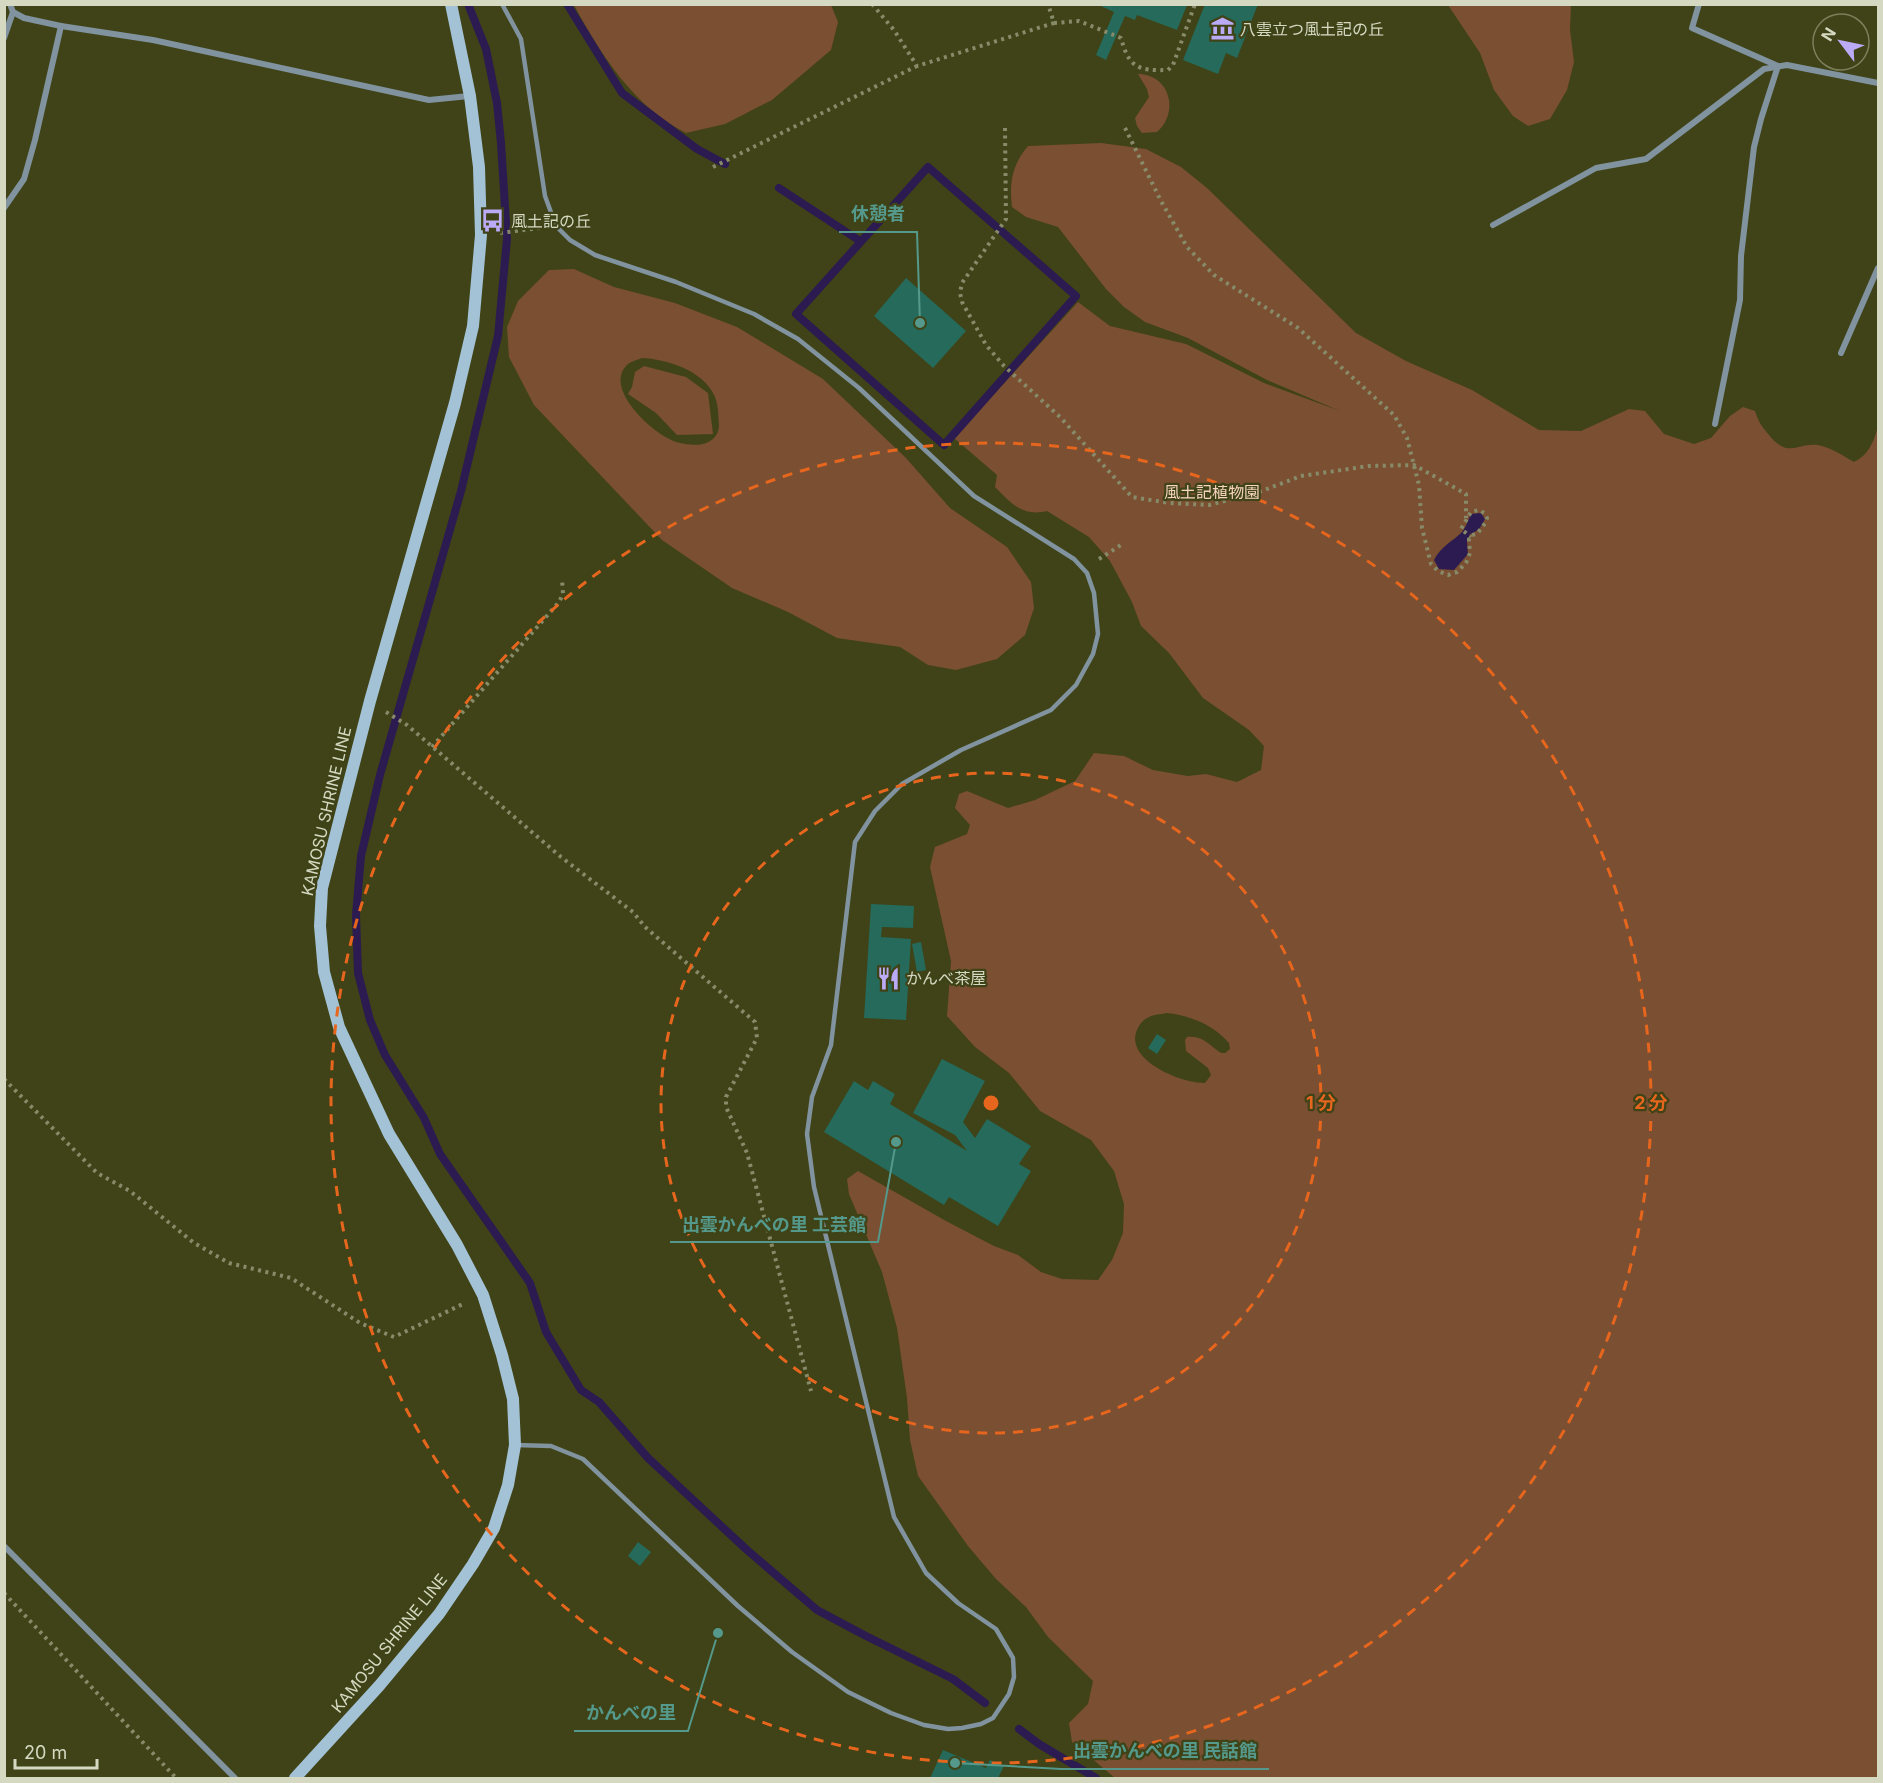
<svg xmlns="http://www.w3.org/2000/svg" width="1883" height="1783" font-family="Inter,'Noto Sans JP',sans-serif">
<rect width="100%" height="100%" fill="#3f4317"/>
<!-- green -->
<g fill="#7b4f31" fill-rule="evenodd">
<path d="M 574,5 L 831,5 L 838,22 L 831,50 L 772,100 L 725,124 L 686,133 C 633,106 601,55 574,5 Z"/>
<path d="M 1448,5 L 1571,5 L 1570,30 L 1574,62 L 1567,90 L 1550,119 L 1528,126 L 1513,116 L 1494,90 L 1480,53 Z"/>
<path d="M 1138,74 C 1170,74 1180,113 1157,132 L 1142,133 L 1137,126 L 1135,118 L 1149,97 L 1147,89 Z"/>
<path d="M 1101,143 L 1146,149 L 1181,167 L 1207,188 L 1356,333 L 1406,361 L 1472,390 L 1539,430 L 1581,431 L 1629,409 L 1645,411 L 1664,434 L 1694,444 L 1711,438 L 1730,416 L 1743,407 L 1755,411 C 1758,421 1762,427 1769,435 C 1791,462 1800,438 1825,447 C 1835,450 1845,457 1854,462 C 1869,455 1874,441 1878,426 L 1878,1778 L 1115,1778 L 1072,1742 L 1069,1723 L 1088,1704 L 1093,1681 L 1048,1637 L 1026,1607 L 996,1579 L 968,1546 L 918,1476 L 910,1440 L 907,1398 L 897,1328 L 882,1272 L 849,1194 L 847,1179 L 858,1171 L 946,1221 L 994,1246 L 1018,1255 L 1041,1272 L 1062,1279 L 1098,1280 L 1112,1260 L 1123,1233 L 1124,1204 L 1114,1171 L 1091,1140 L 1040,1111 L 1009,1073 L 975,1047 L 947,1016 L 951,961 L 930,867 L 935,847 L 967,834 L 970,825 L 955,808 L 959,794 L 967,791 L 1008,808 L 1035,800 L 1075,781 L 1094,753 L 1124,756 L 1153,770 L 1188,776 L 1206,774 L 1237,782 L 1261,770 L 1264,746 L 1249,730 L 1203,698 L 1169,653 L 1141,626 L 1132,602 L 1110,561 L 1089,537 L 1047,511 C 1022,517 1011,503 995,487 L 997,475 L 954,438 L 1078,302 L 1110,326 L 1186,344 L 1264,383 L 1340,411 L 1267,380 L 1188,338 L 1145,322 L 1124,307 L 1106,289 L 1058,227 L 1026,217 L 1012,207 C 1009,183 1012,165 1028,146 ZM 1167,1013 C 1192,1016 1213,1025 1229,1043 L 1230,1049 L 1225,1053 L 1221,1053 C 1209,1045 1203,1035 1187,1037 L 1185,1040 L 1186,1051 L 1208,1068 L 1211,1075 L 1205,1083 C 1181,1084 1119,1058 1139,1026 C 1146,1015 1155,1015 1167,1013 Z"/>
<path d="M 574,269 L 614,287 L 675,303 L 737,327 L 823,379 L 906,458 L 950,508 L 1007,547 L 1031,582 L 1034,608 L 1025,635 L 997,659 L 956,670 L 928,665 L 900,647 L 837,638 L 788,612 L 732,588 L 662,540 L 534,405 L 509,357 L 507,327 L 518,301 L 549,270 ZM 642,358 C 666,359 701,370 713,393 C 719,404 718,414 719,425 C 719,435 712,442 703,444 C 696,446 683,444 676,442 C 654,435 604,390 626,366 C 629,362 637,360 642,358 Z"/>
<path d="M 644,366 L 686,377 L 708,393 L 713,434 L 677,435 L 656,413 L 628,394 L 632,387 L 635,372 Z"/>
</g>
<!-- water -->
<path fill="#2c1b50" d="M 1481,513 L 1485,519 C 1481,527 1479,531 1470,534 L 1467,541 L 1468,554 L 1454,570 L 1439,569 L 1434,560 C 1441,546 1452,542 1462,532 C 1466,527 1468,520 1471,514 Z"/>
<g fill="none" stroke-linecap="round" stroke-linejoin="round">
<!-- stream -->
<g stroke="#2c1b50" stroke-width="8">
<path d="M 468,4 L 486,49 L 497,103 L 501,143 L 507,239 L 498,336 L 461,491 L 380,775 L 361,856 L 356,915 L 358,973 L 370,1020 L 385,1055 L 424,1118 L 440,1154 L 530,1283 L 546,1332 L 581,1390 L 599,1402 L 648,1458 L 747,1550 L 817,1610 L 866,1636 L 953,1679 L 985,1703"/>
<path d="M 567,4 L 622,93 L 697,149 L 725,164"/>
<path d="M 928,167 L 1076,296 L 944,445 L 796,314 Z"/>
<path d="M 779,188 L 860,241"/>
<path d="M 1019,1729 L 1039,1744 L 1096,1778"/>
</g>
</g>
<!-- building -->
<g fill="#256a5a">
<path d="M 1205,4 L 1258,4 L 1237,58 L 1226,53 L 1218,74 L 1183,60 Z"/>
<path d="M 1102,5 L 1187,5 L 1177,30 L 1137,15 L 1135,20 L 1125,16 L 1106,60 L 1096,55 L 1114,12 L 1101,6 Z"/>
<path d="M 906,278 L 966,331 L 933,368 L 874,316 Z"/>
<path d="M 871,904 L 914,906 L 913,928 L 882,927 L 881,937 L 911,939 L 906,1020 L 864,1018 Z"/>
<path d="M 921,942 L 926,970 L 917,972 L 912,944 Z"/>
<path d="M 1157,1034 L 1166,1040 L 1157,1054 L 1148,1048 Z"/>
<path d="M 942,1059 L 985,1081 L 963,1122 L 975,1138 L 987,1119 L 1031,1146 L 1019,1164 L 1031,1171 L 998,1226 L 949,1197 L 944,1205 L 824,1132 L 854,1081 L 868,1090 L 873,1081 L 895,1094 L 890,1104 L 967,1151 L 955,1135 L 913,1113 Z"/>
<path d="M 638,1542 L 651,1552 L 640,1566 L 628,1556 Z"/>
<path d="M 943,1750 L 986,1768 L 990,1760 L 1004,1766 L 998,1778 L 930,1778 Z"/>
</g>
<g fill="none" stroke-linecap="round" stroke-linejoin="round">
<!-- path -->
<g stroke="#878b69" stroke-width="4" stroke-dasharray="3 4.5" stroke-linecap="butt">
<path d="M 872,4 L 894,30 L 917,66 L 1054,23 L 1048,4"/>
<path d="M 1054,23 L 1079,21 L 1121,38 C 1129,67 1137,71 1168,70 L 1173,65 L 1195,4"/>
<path d="M 1005,128 L 1006,219 L 962,283 L 960,293 L 962,302 L 986,345 L 1004,366 L 1060,417 L 1132,497 L 1169,503 L 1209,505 L 1259,492 L 1301,476 L 1369,466 L 1414,465 L 1466,494 L 1466,518"/>
<path d="M 1125,128 L 1161,201 L 1187,247 L 1214,275 L 1298,328 L 1394,415 L 1407,438 L 1419,485 L 1422,528 L 1431,564 L 1438,571 L 1448,575 L 1457,572 L 1466,563 L 1470,553 L 1469,539 L 1472,535 L 1477,534 L 1486,522 L 1487,518 L 1484,513 L 1479,510 L 1471,512 L 1461,529 L 1471,537"/>
<path d="M 713,167 L 917,66"/>
<path d="M 500,233 L 540,228"/>
<path d="M 1099,559 L 1121,545"/>
<path d="M 386,712 L 407,725 L 561,857 L 633,912 L 645,927 L 755,1022 L 757,1038 L 726,1097 L 726,1107 L 747,1153 L 811,1391"/>
<path d="M 432,747 L 559,602 L 563,594 L 562,579"/>
<path d="M 4,1079 L 97,1173 L 130,1191 L 194,1243 L 229,1263 L 291,1278 L 360,1323 L 394,1337 L 465,1303"/>
<path d="M 4,1593 L 176,1778"/>
</g>
<!-- service -->
<path stroke="#80939f" stroke-width="4.5" d="M 502,4 L 521,39 L 545,196 L 556,226 L 570,240 L 595,255 L 676,282 L 754,314 L 798,339 L 859,388 L 974,496 L 1074,559 L 1087,573 L 1094,593 L 1098,634 L 1093,654 L 1076,685 L 1051,710 L 961,750 L 902,784 L 875,811 L 855,842 L 831,1045 L 812,1097 L 807,1134 L 814,1187 L 894,1517 L 926,1573 L 958,1603 L 996,1629 L 1013,1658 L 1014,1677 L 1009,1694 L 993,1718 L 981,1724 L 962,1728 L 948,1729 L 924,1725 L 891,1713 L 848,1692 L 792,1652 L 738,1606 L 583,1459 L 551,1446 L 515,1445"/>
<!-- minor -->
<g stroke="#80939f" stroke-width="6">
<path d="M 10,4 L 13,12 L 24,18 L 61,26 L 153,40 L 429,100 L 469,96"/>
<path d="M 1699,4 L 1692,28 L 1778,66 L 1761,119 L 1754,147 L 1741,256 L 1740,300 L 1715,424"/>
<path d="M 4,38 L 13,12"/>
<path d="M 4,208 L 24,179 L 35,140 L 61,26"/>
<path d="M 1493,225 L 1596,168 L 1646,159 L 1764,69 L 1787,65 L 1878,83"/>
<path d="M 1841,353 L 1878,268"/>
<path d="M 4,1546 L 235,1778"/>
</g>
<!-- secondary -->
<path stroke="#a3c2d6" stroke-width="12" d="M 295,1778 L 379,1686 L 439,1614 L 473,1564 L 494,1528 L 508,1485 L 515,1445 L 513,1399 L 502,1355 L 483,1295 L 457,1245 L 389,1134 L 339,1027 L 324,972 L 320,926 L 322,888 L 370,701 L 455,403 L 473,326 L 481,235 L 479,167 L 470,96 L 451,4"/>
</g>
<!-- distance rings -->
<g fill="none" stroke="#e6661e" stroke-width="3" stroke-dasharray="10 8">
<circle cx="991" cy="1103" r="330"/>
<circle cx="991" cy="1103" r="660"/>
</g>
<!-- icons -->
<defs>
<symbol id="museum-bare" viewBox="-9 -9 18 18"><path d="M0-6L6-3V-2H-6V-3ZM-5-1h2V3h-2ZM-1-1h2V3h-2ZM3-1h2V3H3ZM-6 4H6V6H-6Z" fill="#bbaaf6" stroke="#3f4317" stroke-width="2.5" paint-order="stroke"/></symbol>
<symbol id="bus-bare" viewBox="-9 -9 18 18"><path d="M-5-6H5V4H4V6H2V4H-2V6H-4V4H-5ZM-3.5-4V0h7V-4ZM-3.5 1.2v1.5H-2V1.2ZM2 1.2v1.5H3.5V1.2Z" fill="#bbaaf6" stroke="#3f4317" stroke-width="2.5" paint-order="stroke"/></symbol>
<symbol id="restaurant-bare" viewBox="-9 -9 18 18"><path d="M-5-6h1v4h1v-4h1v4h1v-4h1v5L-1.5 .5V6h-2V.5L-5-1ZM5-6V6H3V1.5H1.5Q1.5-4 5-6Z" fill="#bbaaf6" stroke="#3f4317" stroke-width="2.5" paint-order="stroke"/></symbol>
</defs>
<g fill-rule="evenodd">
<use href="#museum-bare" x="1206" y="12" width="33" height="33"/>
<use href="#bus-bare" x="476" y="204" width="33" height="33"/>
<use href="#restaurant-bare" x="872" y="962" width="33" height="33"/>
</g>
<g text-anchor="middle" stroke-width="4.5" stroke-linejoin="round" paint-order="stroke">
<!-- poi labels -->
<g font-size="16" fill="#d5d9c1" stroke="#3f4317" text-anchor="start">
<text x="1240" y="35">八雲立つ風土記の丘</text>
<text x="511" y="227">風土記の丘</text>
<text x="906" y="984">かんべ茶屋</text>
</g>
<!-- park labels -->
<g font-size="16" fill="#f6d4be" stroke="#3f4317">
<text x="1212" y="498">風土記植物園</text>
</g>
<!-- street labels -->
<g font-size="16" fill="#d5d9c1" stroke="#3f4317">
<text transform="translate(326 811) rotate(-77)" y="6">KAMOSU SHRINE LINE</text>
<text transform="translate(389 1643) rotate(-51)" y="6">KAMOSU SHRINE LINE</text>
</g>
</g>
<circle cx="991" cy="1103" r="9" fill="#e6661e" stroke="#3f4317" stroke-width="3"/>
<g font-size="18" text-anchor="middle" font-weight="bold" fill="#e6661e" stroke="#3f4317" stroke-width="4.5" stroke-linejoin="round" paint-order="stroke">
<text x="1321" y="1109">1 分</text>
<text x="1651" y="1109">2 分</text>
</g>
<!-- callouts -->
<path fill="none" stroke="#54998b" stroke-width="2" d="M920 323L917 232H839M896 1142L878 1242H670M718 1633L688 1731H574M955 1763L1061 1769H1269"/>
<g fill="#54998b" stroke="#3f4317" stroke-width="2">
<circle cx="920" cy="323" r="6"/>
<circle cx="896" cy="1142" r="6"/>
<circle cx="718" cy="1633" r="6"/>
<circle cx="955" cy="1763" r="6"/>
</g>
<g font-size="18" text-anchor="middle" font-weight="bold" fill="#54998b" stroke="#3f4317" stroke-width="4.5" stroke-linejoin="round" paint-order="stroke">
<text x="878" y="220">休憩者</text>
<text x="774" y="1231">出雲かんべの里 工芸館</text>
<text x="631" y="1719">かんべの里</text>
<text x="1165" y="1757">出雲かんべの里 民話館</text>
</g>
<!-- border -->
<rect width="1883" height="1783" fill="none" stroke="#d5d9c1" stroke-width="12"/>
<!-- north arrow -->
<g transform="translate(1841 42) rotate(302)"><circle r="28" fill="#3f4317" stroke="#7b7f5b" stroke-width="1.5"/>
<path d="M0-4.5L10 22L0 15L-10 22Z" fill="#bbaaf6"/>
<text y="-9" font-size="16" font-weight="bold" text-anchor="middle" fill="#d5d9c1">N</text>
</g>
<!-- scale -->
<path d="M15 1759v9h82v-9" fill="none" stroke="#d5d9c1" stroke-width="3"/>
<text x="24" y="1759" font-size="18" fill="#d5d9c1" stroke="#3f4317" stroke-width="4.5" paint-order="stroke">20 m</text>
</svg>
